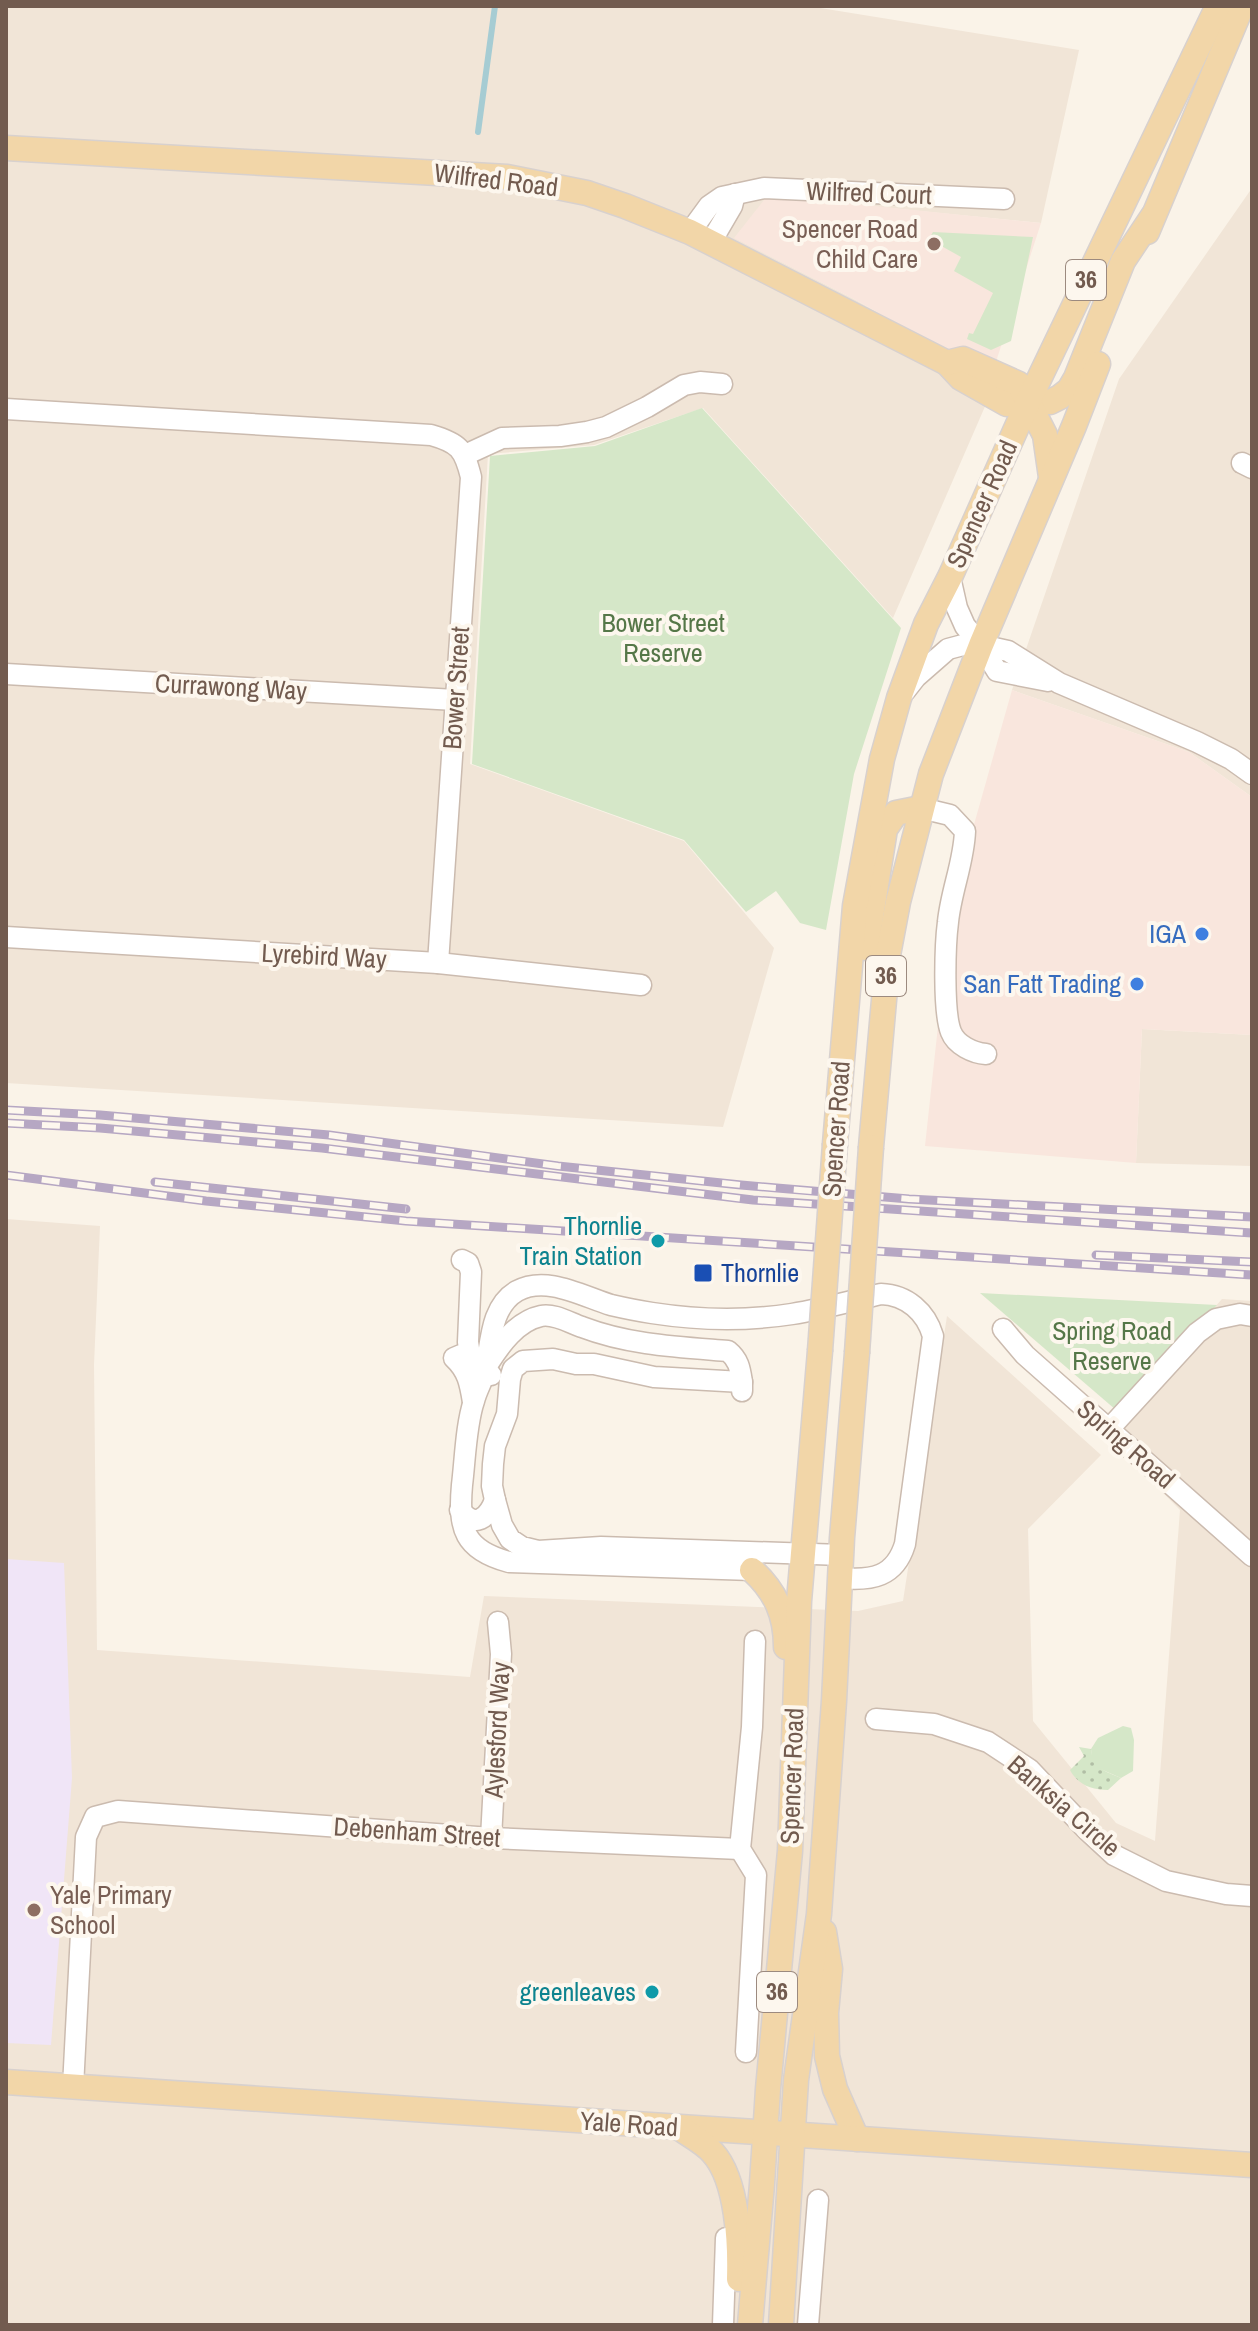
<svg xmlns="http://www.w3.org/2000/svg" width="1258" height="2331" font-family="'Archivo Narrow',sans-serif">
<defs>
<pattern id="garden-dots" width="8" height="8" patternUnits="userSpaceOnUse" patternTransform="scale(2)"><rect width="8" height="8" fill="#d5e7c8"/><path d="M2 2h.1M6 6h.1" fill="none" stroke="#b1bea5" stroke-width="1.8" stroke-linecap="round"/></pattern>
</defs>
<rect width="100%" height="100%" fill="#faf3e8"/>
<!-- residential -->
<g fill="#f1e5d7">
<path d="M 6,6 L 808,6 L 1079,50 L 1041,223 L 769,196 L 735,238 L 854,299 L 991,377 L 990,395 L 893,618 L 703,408 L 594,445 L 488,454 L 470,764 L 684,841 L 774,948 L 723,1127 L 6,1083 Z"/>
<path d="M 1252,188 L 1252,797 L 1189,752 L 1012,690 L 1119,379 Z"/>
<path d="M 1142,1029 L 1252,1035 L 1252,1166 L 1136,1163 Z"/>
<path d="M 6,1219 L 100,1226 L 94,1365 L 97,1650 L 470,1677 L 484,1596 L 858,1611 L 903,1601 L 947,1316 L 1101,1455 L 1028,1529 L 1033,1721 L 1116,1823 L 1155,1841 L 1180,1510 L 1116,1445 L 1117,1416 L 1222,1299 L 1252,1301 L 1252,2325 L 6,2325 Z"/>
</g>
<!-- commercial -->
<g fill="#f9e6dd">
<path d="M 768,195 L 1041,223 L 991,377 L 854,299 L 734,238 Z"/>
<path d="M 1012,690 L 1189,752 L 1252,797 L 1252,1035 L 1142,1029 L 1136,1163 L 925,1146 L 951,906 Z"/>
</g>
<!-- education -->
<path fill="#f0e5f7" d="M 6,1559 L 64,1563 L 72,1778 L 51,2045 L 6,2043 Z"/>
<!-- park -->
<g fill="#d5e7c8">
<path d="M 933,232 L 1033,237 L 1011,341 L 991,350 L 967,339 L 969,333 L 973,334 L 993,293 L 954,271 L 961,257 L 929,239 Z"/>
<path d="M 702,408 L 901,628 L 854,774 L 826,930 L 800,923 L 776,891 L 746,912 L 684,840 L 472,764 L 490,456 L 595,446 Z"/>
<path d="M 980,1293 L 1217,1305 L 1116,1410 Z"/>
<path d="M 1123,1726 L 1131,1728 L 1134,1740 L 1133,1771 L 1121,1778 L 1098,1768 L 1092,1759 L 1091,1749 L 1098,1738 Z"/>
</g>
<!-- garden -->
<path fill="url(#garden-dots)" d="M 1079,1747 L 1091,1749 C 1093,1769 1105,1771 1121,1778 L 1108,1790 C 1092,1790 1078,1785 1070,1770 L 1084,1756 Z"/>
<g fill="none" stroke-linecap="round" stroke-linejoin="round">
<!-- stream -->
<path stroke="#a6ccd3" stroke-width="6" d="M 478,132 L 495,6"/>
<defs>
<g id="minor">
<path d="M 690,232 L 709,206 L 722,197 L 764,188 L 1004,199"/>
<path d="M 711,242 L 732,206 L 735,194"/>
<path d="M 6,409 L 431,435 C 459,443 464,449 471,477 L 438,963"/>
<path d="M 465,455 L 502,438 L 560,436 L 587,432 L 606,427 L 647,407 L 684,385 L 700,382 L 722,384"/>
<path d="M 1242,463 L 1252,468"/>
<path d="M 950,577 L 957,608 L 965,626 L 981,645 L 997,671 L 1048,681"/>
<path d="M 6,674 L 455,700"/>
<path d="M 905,691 L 916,677 L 948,649 L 963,645 L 981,645 L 1008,651 L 1059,683 L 1197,742 L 1231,759 L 1252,774"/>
<path d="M 921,808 L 950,815 L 965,831 C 964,862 951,891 948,922 C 945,945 943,1012 951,1032 C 956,1045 973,1053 986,1054"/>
<path d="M 6,937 L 438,963 L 641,985"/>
<path d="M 462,1260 L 468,1263 L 471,1272 L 468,1342 L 470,1355 L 491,1375"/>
<path d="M 1003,1329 L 1025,1355 L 1252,1556"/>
<path d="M 470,1355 L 461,1355 L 454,1358 C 468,1371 470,1384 473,1402"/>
<path d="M 488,1364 C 500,1345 517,1321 541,1316 C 554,1313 570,1323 582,1327 C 629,1345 678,1347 728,1351 C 739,1360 740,1369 742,1382"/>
<path d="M 742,1391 L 742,1382 L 654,1377 L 594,1364 L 576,1364 L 553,1359 L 523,1361 L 513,1369 L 510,1379 L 507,1414 L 495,1446 L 493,1464 L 492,1486 L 495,1500 L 502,1525 L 510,1539 L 522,1547 L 538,1551 L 601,1547 L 842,1555"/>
<path d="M 1110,1428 L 1197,1333 L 1216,1319 L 1240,1314 L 1252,1316"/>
<path d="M 460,1510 C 475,1529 488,1518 495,1500"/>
<path d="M 752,1570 L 509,1562 C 464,1550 458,1529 462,1485 C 465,1461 466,1424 474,1401 C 477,1389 484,1379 486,1367 C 491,1341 491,1306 517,1291 C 546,1275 582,1296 611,1305 C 624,1308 639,1311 652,1313 C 697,1320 747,1321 792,1314 C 822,1309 851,1301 881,1294 C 907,1295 926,1312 933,1336 L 905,1544 C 895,1577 872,1581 840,1578"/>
<path d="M 876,1719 L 934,1724 L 988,1742 L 1029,1769 L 1088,1831 L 1114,1855 L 1166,1881 L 1226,1894 L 1252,1896"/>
<path d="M 491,1838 L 501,1654 L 498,1622"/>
<path d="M 746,2052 L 756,1875 L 740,1849 L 752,1727 L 755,1641"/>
<path d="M 73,2087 L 86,1837 L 95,1817 L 118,1811 L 491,1838 L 740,1849"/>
<path d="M 723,2325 L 726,2238"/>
<path d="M 808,2325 L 818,2200"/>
</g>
<g id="major">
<path d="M 6,148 L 507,177 L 587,193 L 625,206 L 690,232 L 947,363 L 961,378 L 1007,404 L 1050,402 L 1060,397 L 1069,390 L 1076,378 L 1123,261 L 1153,216"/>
<path d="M 1147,232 L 1242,6"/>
<path d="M 947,363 L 963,359 L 1019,384 L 1045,435 L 1051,477"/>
<path d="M 866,948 L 885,829 L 896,813 L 921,808"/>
<path d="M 835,1144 L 855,906 L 882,759 L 899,698 L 926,624 L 950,577 L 1028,402 L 1218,6"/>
<path d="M 871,1147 L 888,955 L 898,902 L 931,774 L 981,645 L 1074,426 L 1098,364"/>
<path d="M 752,1570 C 776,1592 786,1615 786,1647"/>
<path d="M 824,1932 L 830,1969 L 826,2013 L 827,2056 L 835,2089 L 857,2139"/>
<path d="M 6,2082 L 1252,2165"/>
<path d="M 678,2127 C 689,2135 705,2143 713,2153 C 738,2181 740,2244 739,2279"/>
<path d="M 750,2325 L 762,2184 L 768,2089 L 790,1851 L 799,1601 L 820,1351"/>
<path d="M 781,2325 L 796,2080 L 819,1914 L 834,1701 L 842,1538 L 857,1353"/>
</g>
</defs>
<!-- minor casing -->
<use href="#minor" stroke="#cbbbaf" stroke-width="23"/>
<!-- major casing -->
<use href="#major" stroke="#d8d1ce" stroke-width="27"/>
<!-- minor -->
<use href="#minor" stroke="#fff" stroke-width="20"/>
<!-- major -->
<use href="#major" stroke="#f2d6a8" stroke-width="24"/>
<defs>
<g id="rail">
<path d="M 6,1110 L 100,1115 L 329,1135 L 558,1166 L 741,1185 L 909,1199 L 1252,1217"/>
<path d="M 6,1123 L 100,1128 L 322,1148 L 753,1200 L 1252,1233"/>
<path d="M 6,1175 L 206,1201 L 406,1221 L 1252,1275"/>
<path d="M 155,1182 L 406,1209"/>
<path d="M 1096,1255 L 1252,1262"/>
</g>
</defs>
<!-- rail casing -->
<use href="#rail" stroke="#b6a7c3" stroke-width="9"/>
<!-- rail -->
<use href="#rail" stroke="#fdf7ee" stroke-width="6" stroke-dasharray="18" stroke-linecap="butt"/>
<defs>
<g id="major-bridge">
<path d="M 820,1351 L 835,1144"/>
<path d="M 857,1353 L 871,1147"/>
</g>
</defs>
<!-- major-bridge casing -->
<use href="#major-bridge" stroke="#d8d1ce" stroke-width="27" stroke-linecap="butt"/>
<!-- major-bridge -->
<use href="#major-bridge" stroke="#f2d6a8" stroke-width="24"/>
</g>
<!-- markers -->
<g fill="#8d6e63" stroke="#fdf7ee" stroke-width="3">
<circle cx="934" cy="244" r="8"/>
<circle cx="34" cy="1910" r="8"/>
</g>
<g fill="#3f7fe0" stroke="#fdf7ee" stroke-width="3">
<circle cx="1202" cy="934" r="8"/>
<circle cx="1137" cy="984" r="8"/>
</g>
<g fill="#0f9aa8" stroke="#fdf7ee" stroke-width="3">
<circle cx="658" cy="1241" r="8"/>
<circle cx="652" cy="1992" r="8"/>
</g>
<rect fill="#1a4fb4" stroke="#fdf7ee" stroke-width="3" x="693" y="1263" width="20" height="20" rx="4"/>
<g text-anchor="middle" stroke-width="8" stroke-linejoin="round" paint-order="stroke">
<!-- shield labels -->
<g fill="#fdf7ee" stroke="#9c8a7f" stroke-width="2">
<rect x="1066" y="260" width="40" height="40" rx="6"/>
<rect x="866" y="956" width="40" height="40" rx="6"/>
<rect x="757" y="1972" width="40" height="40" rx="6"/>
</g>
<g font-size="24" font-weight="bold" fill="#725b4f">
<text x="1086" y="288">36</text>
<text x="886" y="984">36</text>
<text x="777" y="2000">36</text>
</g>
<!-- street labels -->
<g font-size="26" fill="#725b4f" stroke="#fdf7ee">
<text transform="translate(496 180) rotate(7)" y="9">Wilfred Road</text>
<text transform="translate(869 193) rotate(2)" y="9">Wilfred Court</text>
<text transform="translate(982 504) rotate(-66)" y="9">Spencer Road</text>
<text transform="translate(231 687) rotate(3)" y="9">Currawong Way</text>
<text transform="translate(456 688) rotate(-86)" y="9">Bower Street</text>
<text transform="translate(324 956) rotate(3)" y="9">Lyrebird Way</text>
<text transform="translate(836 1129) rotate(-86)" y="9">Spencer Road</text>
<text transform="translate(1126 1444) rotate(41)" y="9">Spring Road</text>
<text transform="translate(497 1730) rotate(-87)" y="9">Aylesford Way</text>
<text transform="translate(792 1776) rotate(-88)" y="9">Spencer Road</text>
<text transform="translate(1064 1806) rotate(41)" y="9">Banksia Circle</text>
<text transform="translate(417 1832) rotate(4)" y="9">Debenham Street</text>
<text transform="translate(629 2124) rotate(4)" y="9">Yale Road</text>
</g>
<!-- education labels -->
<g font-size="26" fill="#785e54" stroke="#fdf7ee" text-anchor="end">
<text x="918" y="238">Spencer Road<tspan x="918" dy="30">Child Care</tspan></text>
<text x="50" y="1904" text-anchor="start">Yale Primary<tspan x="50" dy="30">School</tspan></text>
</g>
<!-- park labels -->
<g font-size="26" fill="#557748" stroke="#fdf7ee">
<text x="663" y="632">Bower Street<tspan x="663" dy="30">Reserve</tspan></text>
<text x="1112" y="1340">Spring Road<tspan x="1112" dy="30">Reserve</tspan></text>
</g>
<!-- shop labels -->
<g font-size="26" fill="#366cbe" stroke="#fdf7ee" text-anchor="end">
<text x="1186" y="943">IGA</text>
<text x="1121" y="993">San Fatt Trading</text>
</g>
<!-- culture labels -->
<g font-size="26" fill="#0d838f" stroke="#fdf7ee" text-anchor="end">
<text x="642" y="1235">Thornlie<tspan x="642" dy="30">Train Station</tspan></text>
<text x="636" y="2001">greenleaves</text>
</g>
<!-- transit labels -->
<g font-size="26" fill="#164399" stroke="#fdf7ee" text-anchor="start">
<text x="721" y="1282">Thornlie</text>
</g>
</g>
<!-- border -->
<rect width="1258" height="2331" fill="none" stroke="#725b4f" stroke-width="16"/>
</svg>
